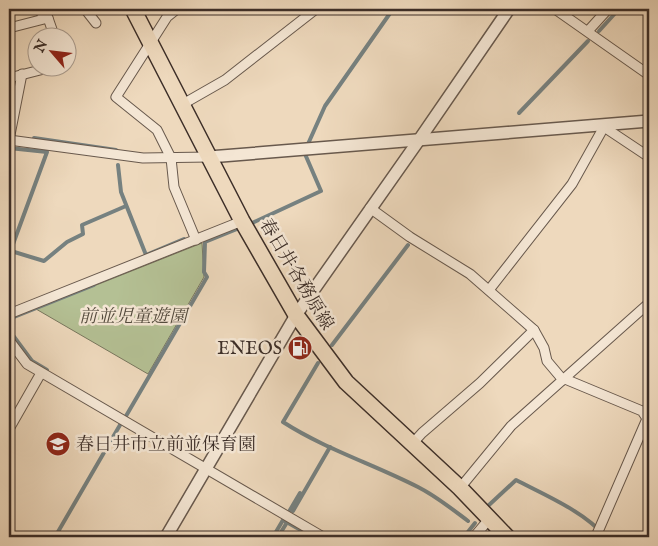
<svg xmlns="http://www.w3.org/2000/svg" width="658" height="546" font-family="'IM FELL English','Noto Serif JP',serif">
<rect width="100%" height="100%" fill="#eed9bd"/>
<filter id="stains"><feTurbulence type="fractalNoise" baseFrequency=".004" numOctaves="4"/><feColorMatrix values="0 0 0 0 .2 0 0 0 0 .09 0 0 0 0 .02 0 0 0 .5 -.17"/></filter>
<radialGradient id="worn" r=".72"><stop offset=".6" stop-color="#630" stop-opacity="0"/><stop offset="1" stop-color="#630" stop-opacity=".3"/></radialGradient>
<!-- green -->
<path fill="#b4c094" stroke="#78775e" d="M 202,243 L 204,277 L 148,374 L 36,309 Z"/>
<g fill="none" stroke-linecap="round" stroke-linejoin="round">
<!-- stream -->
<g stroke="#768180" stroke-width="4">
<path d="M 599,31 L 619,9"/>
<path d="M 519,113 L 588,41"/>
<path d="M 34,138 L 116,150"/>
<path d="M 308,144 L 325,106 L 393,9"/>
<path d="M 9,148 L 47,152 L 9,255"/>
<path d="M 118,165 L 121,192 L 146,255 L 184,239"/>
<path d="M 250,224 L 321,191 L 305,154"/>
<path d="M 11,251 L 44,261 L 67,242 L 83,234 L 82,225 L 126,206"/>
<path d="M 9,319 L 94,285"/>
<path d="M 9,330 L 32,361 L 47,370"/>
<path d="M 332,345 L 408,245"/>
<path d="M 318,363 L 283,422 C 325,449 373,464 418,487 C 436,496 452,509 468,521"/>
<path d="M 126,416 L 207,277 L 204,272 L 205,242 L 237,229"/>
<path d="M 489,505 L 516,480 C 547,496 583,511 606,537"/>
<path d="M 290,510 L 300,493"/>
<path d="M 293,511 L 330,447"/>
<path d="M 55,537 L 120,425"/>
<path d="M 273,537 L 283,520 L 313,537"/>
<path d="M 278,537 L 286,524"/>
<path d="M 464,537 L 475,523"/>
</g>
<defs>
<g id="minor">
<path d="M 37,9 L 48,18 L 55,38"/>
<path d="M 85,9 L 96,23"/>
<path d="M 177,9 L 167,17 L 116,97 L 157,130 L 171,158 L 174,187 L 196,240"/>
<path d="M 555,9 L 649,75"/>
<path d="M 9,28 L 48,18"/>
<path d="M 588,31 L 608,9"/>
<path d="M 9,78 L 48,68"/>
<path d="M 183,104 L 225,80 L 316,9"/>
<path d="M 604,127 L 649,157"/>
<path d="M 9,140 L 143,158 L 209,157"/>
<path d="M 9,140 L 22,74"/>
<path d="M 370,208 L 410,237 L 470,274 L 534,330 L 544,348 L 547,361 L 563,380"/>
<path d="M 489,290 L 572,184 L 605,125"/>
<path d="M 9,314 L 242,221"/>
<path d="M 9,340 L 27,364 L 323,537"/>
<path d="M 565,379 L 642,411 L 648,420"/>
<path d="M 9,429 L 41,373"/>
<path d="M 412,444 L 422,433 L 480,383 L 534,330"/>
<path d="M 460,488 L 511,426 L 649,303"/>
<path d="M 474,537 L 490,518"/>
<path d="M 594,537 L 597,534 L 646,421 L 649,419"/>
</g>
<g id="tertiary">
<path d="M 209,157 L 649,121"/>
<path d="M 166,537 L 296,315 L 419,140 L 509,9"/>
</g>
<path id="primary" d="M 133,9 L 242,221 L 296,315 L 346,382 L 460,488 L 507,537"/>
</defs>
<!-- minor casing -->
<use href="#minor" stroke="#68594d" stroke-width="11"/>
<!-- tertiary casing -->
<use href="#tertiary" stroke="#68594d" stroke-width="14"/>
<!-- primary casing -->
<use href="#primary" stroke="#3c2e28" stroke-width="18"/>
<!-- minor -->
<use href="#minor" stroke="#f4e6d4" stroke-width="9"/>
<!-- tertiary -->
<use href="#tertiary" stroke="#f4e6d4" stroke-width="11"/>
<!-- primary -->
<use href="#primary" stroke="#eed9bd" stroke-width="15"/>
</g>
<!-- icons -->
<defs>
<symbol id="fuel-disc" viewBox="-11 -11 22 22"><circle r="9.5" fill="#8f2418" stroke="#f4e6d4"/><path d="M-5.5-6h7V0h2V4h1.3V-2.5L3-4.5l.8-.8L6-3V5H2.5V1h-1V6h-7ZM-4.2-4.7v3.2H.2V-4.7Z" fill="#fff"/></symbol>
<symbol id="school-disc" viewBox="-11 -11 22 22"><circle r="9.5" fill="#8f2418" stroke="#f4e6d4"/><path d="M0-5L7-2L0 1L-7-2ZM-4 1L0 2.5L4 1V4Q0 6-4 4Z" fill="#fff"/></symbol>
</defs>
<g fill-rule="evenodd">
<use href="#fuel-disc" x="286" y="334" width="28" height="28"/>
<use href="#school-disc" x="44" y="430" width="28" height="28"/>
</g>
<g text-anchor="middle" stroke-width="5" stroke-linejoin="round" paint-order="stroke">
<!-- street labels -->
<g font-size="18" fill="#3c2e28" stroke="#f4e6d4">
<text transform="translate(297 274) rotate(59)" y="6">春日井各務原線</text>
</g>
<!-- park labels -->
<g font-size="18" font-style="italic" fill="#544b3e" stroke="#f4e6d4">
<text x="133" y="322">前並児童遊園</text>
</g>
<!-- poi labels -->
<g font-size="18" fill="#3c2e28" stroke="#f4e6d4" text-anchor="end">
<text x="282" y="354">ENEOS</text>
<text x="76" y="450" text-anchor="start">春日井市立前並保育園</text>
</g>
</g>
<!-- margin -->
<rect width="658" height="546" fill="none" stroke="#eed9bd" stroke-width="30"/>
<rect x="10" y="10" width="638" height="526" fill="none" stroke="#3c2e28" stroke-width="2.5"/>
<rect x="15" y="15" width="628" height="516" fill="none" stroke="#3c2e28"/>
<!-- north arrow -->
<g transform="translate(52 52) rotate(298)"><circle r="24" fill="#f4e6d4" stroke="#aa9c8f"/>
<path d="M0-4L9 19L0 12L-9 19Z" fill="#8f2418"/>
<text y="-8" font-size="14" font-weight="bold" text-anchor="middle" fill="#3c2e28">N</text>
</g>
<rect width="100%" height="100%" filter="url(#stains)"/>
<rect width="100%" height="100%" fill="url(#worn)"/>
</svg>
